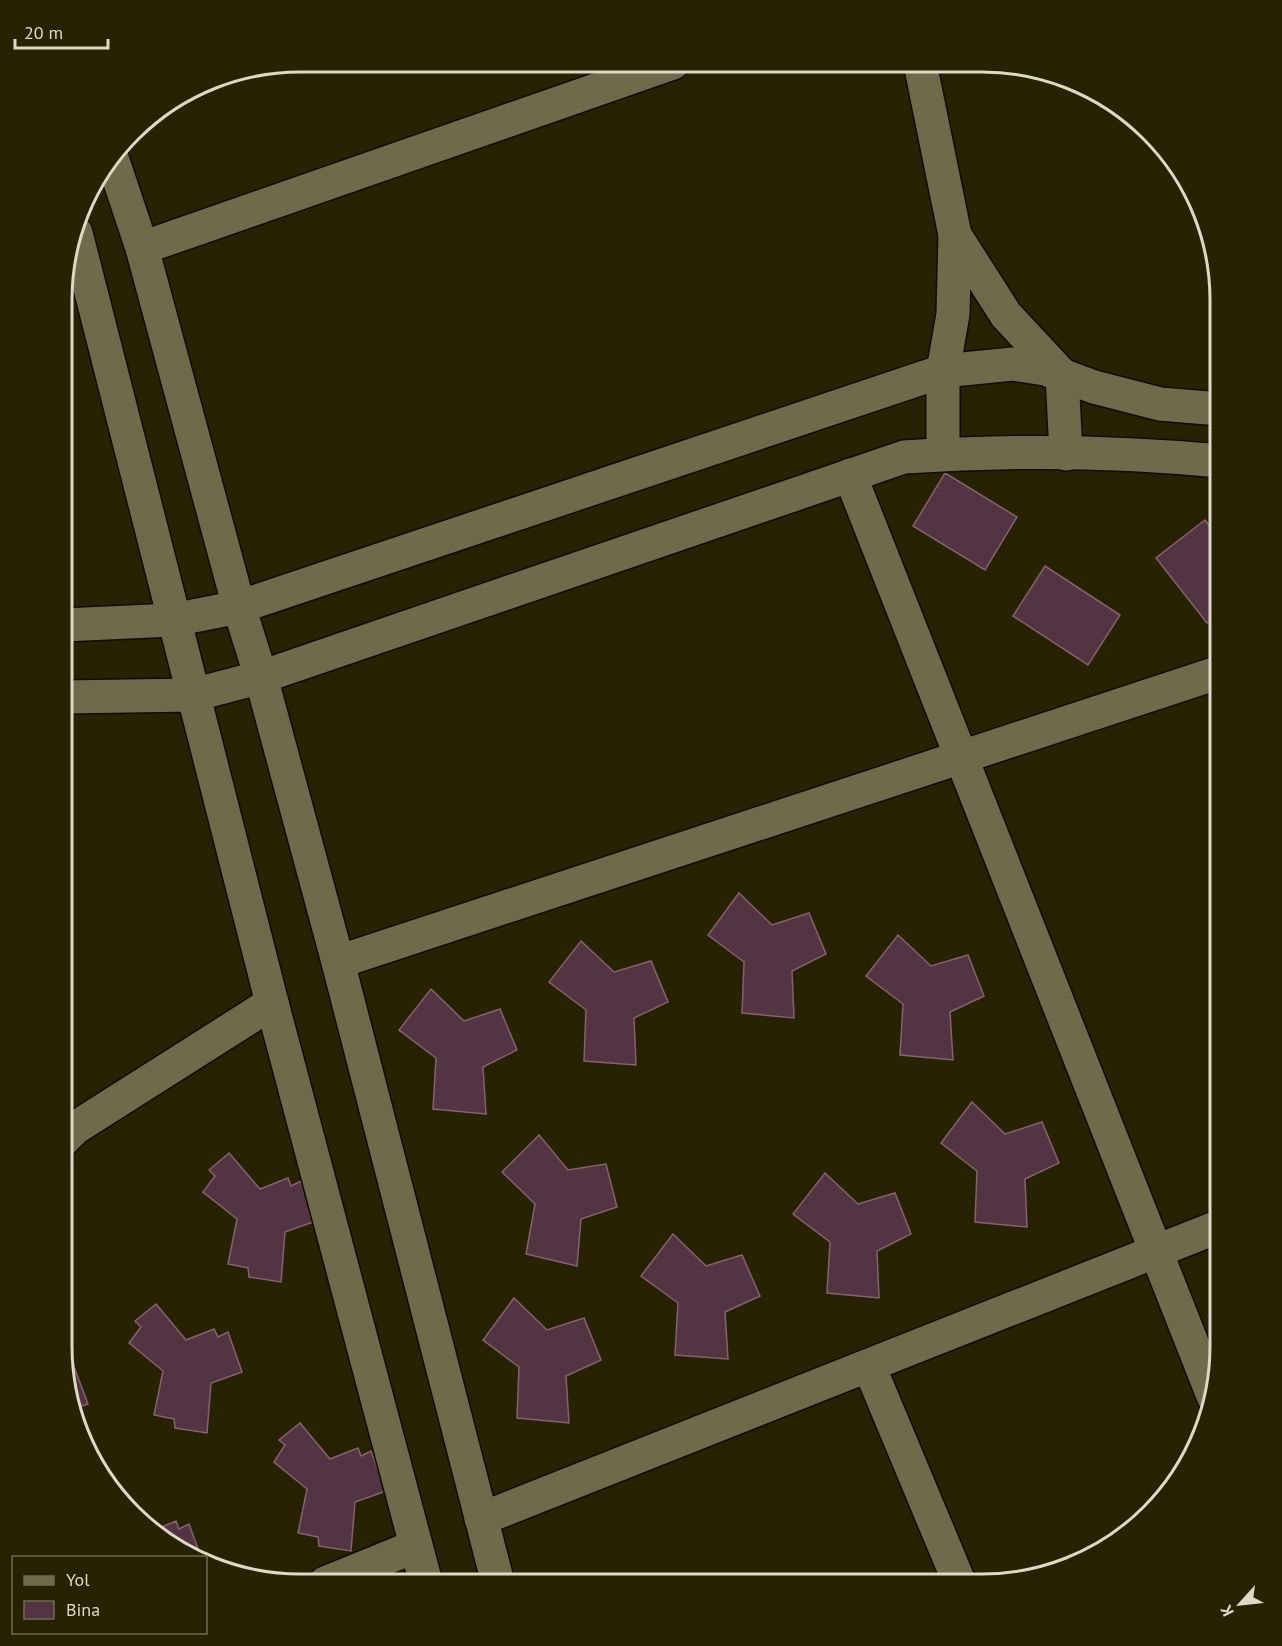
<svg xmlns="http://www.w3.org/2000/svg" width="1282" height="1646" font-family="'PT Sans',sans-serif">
<rect width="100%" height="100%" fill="#272202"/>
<!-- building -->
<g fill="#533442" stroke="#846270" stroke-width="1.5">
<path d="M 945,473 L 1017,517 L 985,570 L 913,526 Z"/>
<path d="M 1205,520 L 1220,541 L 1220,613 L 1207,623 L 1156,558 Z"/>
<path d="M 1045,566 L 1120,615 L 1088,665 L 1013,616 Z"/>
<path d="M 739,893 L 772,925 L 809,913 L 826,954 L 792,971 L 794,1018 L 742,1013 L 744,962 L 708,935 Z"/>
<path d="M 898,935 L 931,966 L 968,955 L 984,996 L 950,1012 L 953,1060 L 900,1055 L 903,1004 L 866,976 Z"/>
<path d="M 581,941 L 614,972 L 651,961 L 668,1002 L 634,1018 L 636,1065 L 584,1061 L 586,1010 L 549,982 Z"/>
<path d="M 431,989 L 464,1021 L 500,1009 L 517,1050 L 483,1067 L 486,1114 L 433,1109 L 436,1058 L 399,1030 Z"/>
<path d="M 972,1102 L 1005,1134 L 1042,1122 L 1059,1163 L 1025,1179 L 1027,1227 L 975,1222 L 977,1171 L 941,1143 Z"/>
<path d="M 539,1135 L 568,1170 L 606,1164 L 617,1207 L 581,1219 L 577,1266 L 526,1254 L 535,1204 L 502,1172 Z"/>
<path d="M 229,1153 L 260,1189 L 288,1178 L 291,1186 L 301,1181 L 316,1221 L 285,1232 L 281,1282 L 249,1277 L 248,1268 L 228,1264 L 237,1219 L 203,1192 L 215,1176 L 209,1170 Z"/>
<path d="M 825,1173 L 858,1204 L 895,1193 L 911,1234 L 877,1251 L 879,1298 L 827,1293 L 830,1242 L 793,1214 Z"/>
<path d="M 673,1234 L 706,1266 L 742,1255 L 760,1296 L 725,1312 L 728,1359 L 675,1355 L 678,1303 L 641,1276 Z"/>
<path d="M 514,1298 L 547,1330 L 584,1318 L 601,1360 L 566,1376 L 569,1423 L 517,1418 L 519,1367 L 483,1340 Z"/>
<path d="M 156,1304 L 186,1340 L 214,1329 L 218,1337 L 228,1332 L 242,1372 L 211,1383 L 207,1433 L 175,1428 L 174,1419 L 154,1415 L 163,1371 L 129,1343 L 141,1327 L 135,1321 Z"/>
<path d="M 73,1364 L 88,1404 L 76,1408 L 66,1367 Z"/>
<path d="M 300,1423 L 330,1459 L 358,1448 L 361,1456 L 371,1451 L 386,1491 L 355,1502 L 351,1551 L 319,1546 L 318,1537 L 298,1533 L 307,1489 L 274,1462 L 285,1445 L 279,1440 Z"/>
<path d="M 176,1521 L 179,1529 L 189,1524 L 201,1557 L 167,1544 L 152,1531 Z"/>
</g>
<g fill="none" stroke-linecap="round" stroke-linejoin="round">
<defs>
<g id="minor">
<path d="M 142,248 L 673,63"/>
<path d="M 850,475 L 1213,1396"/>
<path d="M 338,962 L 1220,672"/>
<path d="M 62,1141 L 75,1128 L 272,1003"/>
<path d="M 869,1366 L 960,1584"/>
<path d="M 481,1519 L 1220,1226"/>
<path d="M 325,1583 L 416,1546"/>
</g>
<g id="tertiary">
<path d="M 920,63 L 955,235 L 953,314 L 943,371 L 943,454"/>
<path d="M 112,158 L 142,248 L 239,607 L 261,677 L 338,962 L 498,1583"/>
<path d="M 76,233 L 272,1003 L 426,1583"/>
<path d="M 955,235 L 1006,315 L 1062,375 L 1066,454"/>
<path d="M 63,625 L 173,620 L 239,607 L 943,371 L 1013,364 L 1045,369 L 1094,387 L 1160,404 L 1220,409"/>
<path d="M 63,697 L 193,695 L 261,677 L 904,457 C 1009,450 1116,451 1220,461"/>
</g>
</defs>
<!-- minor casing -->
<use href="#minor" stroke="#0f0b00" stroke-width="36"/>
<!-- tertiary casing -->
<use href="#tertiary" stroke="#0f0b00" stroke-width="36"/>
<!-- minor -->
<use href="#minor" stroke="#6f6a49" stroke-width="33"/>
<!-- tertiary -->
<use href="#tertiary" stroke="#6f6a49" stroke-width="33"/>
</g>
<!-- crop -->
<path d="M0 0H1282V1646H0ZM300 72H982A228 228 0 0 1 1210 300V1346A228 228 0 0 1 982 1574H300A228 228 0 0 1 72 1346V300A228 228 0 0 1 300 72Z" fill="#272202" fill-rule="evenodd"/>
<path fill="none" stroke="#dcd9c7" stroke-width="3" d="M300 72H982A228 228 0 0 1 1210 300V1346A228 228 0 0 1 982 1574H300A228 228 0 0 1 72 1346V300A228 228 0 0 1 300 72Z"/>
<!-- legend -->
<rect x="12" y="1556" width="195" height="78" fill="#272202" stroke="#6f6b51" stroke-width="1.5"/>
<rect x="24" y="1576" width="30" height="9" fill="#6f6a49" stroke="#6f6b51" stroke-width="1.5"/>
<text x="66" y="1586" font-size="18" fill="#dcd9c7">Yol</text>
<rect x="24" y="1601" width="30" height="18" fill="#533442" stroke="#6f6b51" stroke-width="1.5"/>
<text x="66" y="1616" font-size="18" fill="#dcd9c7">Bina</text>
<!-- north arrow -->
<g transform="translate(1240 1604) rotate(243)" stroke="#272202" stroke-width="4.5" paint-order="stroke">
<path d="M0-4.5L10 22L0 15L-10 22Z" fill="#dcd9c7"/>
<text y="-9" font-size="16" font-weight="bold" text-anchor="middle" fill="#dcd9c7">K</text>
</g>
<!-- scale -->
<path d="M15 39v9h93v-9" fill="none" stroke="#dcd9c7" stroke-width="3"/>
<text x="24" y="39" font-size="18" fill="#dcd9c7" stroke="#272202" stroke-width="4.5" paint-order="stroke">20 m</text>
</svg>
